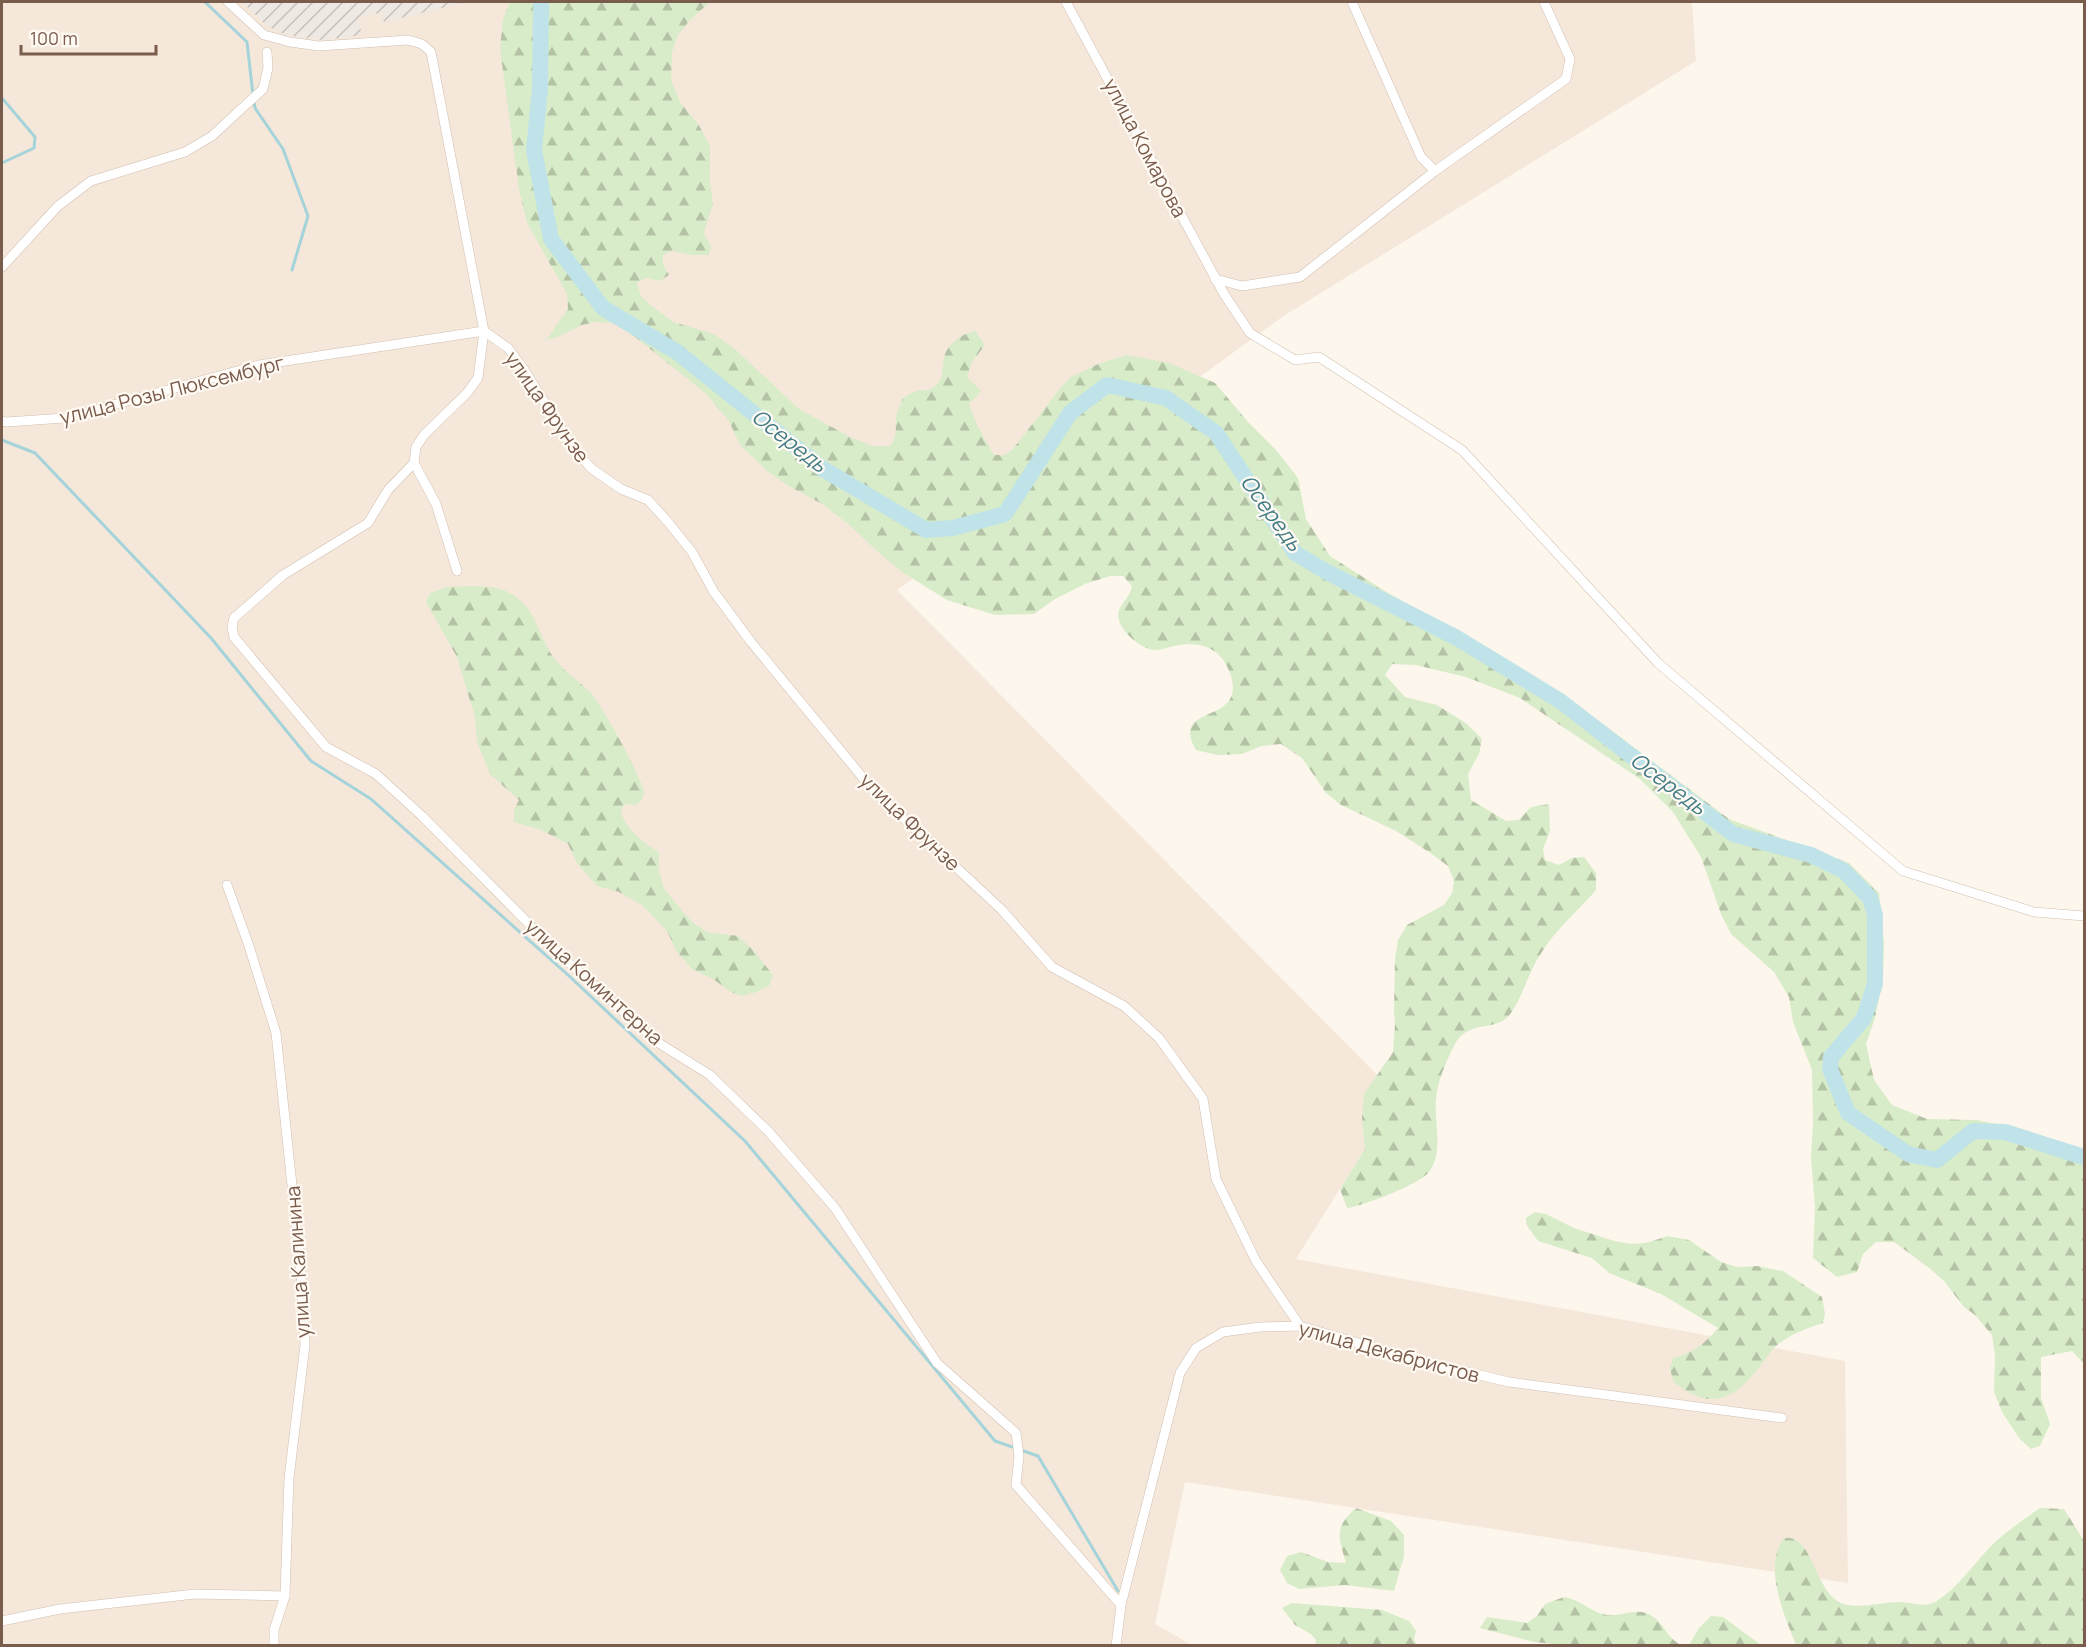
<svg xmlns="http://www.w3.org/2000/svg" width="2086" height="1647" font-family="Manrope,sans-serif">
<defs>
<pattern id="industrial-furrows" width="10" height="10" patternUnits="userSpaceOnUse" patternTransform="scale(1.5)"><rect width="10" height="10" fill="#efe9e4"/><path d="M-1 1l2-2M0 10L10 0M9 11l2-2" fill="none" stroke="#c7c0bb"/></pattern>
<pattern id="forest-firs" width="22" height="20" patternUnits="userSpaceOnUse" patternTransform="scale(1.5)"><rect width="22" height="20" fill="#d8ecc9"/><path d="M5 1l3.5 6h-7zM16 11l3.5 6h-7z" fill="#b4c2a5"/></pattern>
</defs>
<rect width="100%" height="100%" fill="#fdf6ec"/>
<!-- residential -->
<path fill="#f5e8da" d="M 2,2 L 1692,2 L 1696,61 L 1282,317 L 1123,433 L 897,590 L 1398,1096 L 1296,1259 L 1845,1361 L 1848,1583 L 1185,1482 L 1155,1624 L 1192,1645 L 2,1646 Z"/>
<!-- industrial -->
<path fill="url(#industrial-furrows)" d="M 242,2 L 467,2 L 384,22 L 379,13 L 358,18 L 362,35 L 323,40 L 286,35 L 267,26 Z"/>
<!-- forest -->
<g fill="url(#forest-firs)">
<path d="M 510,2 L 710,2 L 690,20 L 678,35 L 672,52 L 671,80 L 680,102 L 698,124 L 710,145 L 710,182 L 713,203 L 704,233 L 711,247 L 709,255 L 691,255 L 672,251 L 663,255 L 663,265 L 669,275 L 659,281 L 645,278 L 637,283 L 641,296 L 652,306 L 673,322 L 714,334 L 735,349 L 799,409 L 850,437 L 872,446 L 890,446 C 898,437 895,428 896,417 C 897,410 901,404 903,398 C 907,396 912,392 916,391 C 925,389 930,392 937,384 C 944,376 942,367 944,357 C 948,343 962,334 975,331 L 985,345 L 972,362 L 967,377 L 981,391 L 969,404 L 977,425 L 994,455 L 1005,455 L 1013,449 L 1061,387 L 1071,377 L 1098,364 L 1126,355 L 1169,363 L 1215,383 L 1249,423 L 1276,450 L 1298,478 L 1306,519 L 1330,556 L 1388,593 L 1474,640 L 1563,694 L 1729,819 L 1849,863 L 1879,893 L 1884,944 L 1883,978 L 1875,1018 L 1866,1044 L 1874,1080 L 1892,1105 L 1927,1119 L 1977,1120 L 2022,1130 L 2084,1150 L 2084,1364 L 2072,1351 L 2041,1357 L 2041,1398 L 2050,1424 L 2040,1446 L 2031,1449 L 2019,1438 L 2002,1412 L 1994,1392 L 1995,1356 L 1992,1335 L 1975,1315 L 1964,1307 L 1944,1281 L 1928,1267 L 1894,1242 L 1876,1242 L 1863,1254 L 1857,1272 L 1837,1277 L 1813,1258 L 1815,1207 L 1811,1158 L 1813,1123 L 1812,1070 L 1793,1022 L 1789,997 L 1774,972 L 1731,934 L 1721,914 L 1701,857 L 1673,812 L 1640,779 L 1520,698 L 1466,677 L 1416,665 L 1392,664 L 1385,675 L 1405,697 L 1437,705 L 1467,724 L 1482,739 L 1479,754 L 1468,774 L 1471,800 L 1506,821 L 1519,820 L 1531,807 L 1549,804 L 1550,831 L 1543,849 L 1545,860 L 1559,865 L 1572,858 L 1584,857 L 1596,873 L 1596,890 C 1578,911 1556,929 1542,952 C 1529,970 1524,994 1511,1013 C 1496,1034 1469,1018 1455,1044 C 1446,1061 1437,1082 1436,1100 C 1434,1123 1444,1152 1429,1172 C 1420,1184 1363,1206 1347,1208 L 1340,1189 L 1365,1149 L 1362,1119 L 1364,1094 L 1393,1052 L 1395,1024 L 1394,1012 L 1395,958 L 1398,940 L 1407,925 L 1444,905 L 1452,893 L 1454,881 L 1448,866 L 1429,852 L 1396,831 L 1341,805 L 1326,793 L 1302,758 L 1281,744 L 1261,746 L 1242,754 L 1218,755 L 1196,750 C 1168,702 1249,727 1230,673 C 1220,646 1199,641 1174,646 C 1168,647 1161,650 1156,650 C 1141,650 1113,627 1119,610 C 1123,601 1130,597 1132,586 L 1123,576 L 1110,576 L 1085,584 L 1055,599 L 1034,614 L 995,615 L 947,600 L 902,572 L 878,552 L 847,523 L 822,504 L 787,485 L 767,471 L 740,445 L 729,421 L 705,393 L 634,336 L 614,323 L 596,322 L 582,325 L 558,337 L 546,340 L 568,309 L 567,294 L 527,223 L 519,189 L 500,49 L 503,19 Z"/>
<path d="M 472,586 C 495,587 508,587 525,605 C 538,620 542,642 554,658 C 564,672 579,681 591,693 C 601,704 645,782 644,794 C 643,799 640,802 636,805 L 626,804 L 621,808 C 621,826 644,843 659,852 L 659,870 L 664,889 L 691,921 L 707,932 L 738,936 L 752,949 L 773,975 L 769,986 L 757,992 L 741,996 L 731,992 L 713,979 L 693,970 L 677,952 L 667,931 L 643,906 L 619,892 L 597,886 L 577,863 L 568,844 L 541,830 L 514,822 L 514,810 L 519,800 L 490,774 L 477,742 L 475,717 L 457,657 L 426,602 L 430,593 L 447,587 Z"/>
<path d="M 1535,1212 L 1546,1214 L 1574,1228 L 1614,1241 L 1631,1244 L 1646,1243 L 1668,1236 L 1689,1240 L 1721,1262 L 1737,1267 L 1757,1266 L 1783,1271 L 1822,1297 L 1825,1314 L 1823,1323 C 1805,1329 1787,1335 1773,1349 C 1766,1357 1760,1367 1753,1375 C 1727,1406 1702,1406 1673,1381 L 1670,1368 L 1673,1358 C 1692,1353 1706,1343 1718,1328 L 1661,1294 L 1609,1273 L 1592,1258 L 1538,1241 L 1526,1224 L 1526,1218 Z"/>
<path d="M 1356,1508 L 1391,1521 L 1404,1535 L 1404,1556 L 1394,1591 L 1345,1585 L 1299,1589 L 1287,1583 L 1280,1570 L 1287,1556 L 1301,1552 L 1328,1562 L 1346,1563 C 1339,1538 1333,1528 1356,1508 Z"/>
<path d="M 2040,1508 L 2064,1509 L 2084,1541 L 2084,1645 L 1796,1645 C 1785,1616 1762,1567 1784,1538 C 1814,1533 1814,1595 1844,1604 C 1861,1609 1882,1602 1899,1602 C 1910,1602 1925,1608 1935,1602 C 1958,1588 1972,1566 1990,1547 C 2005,1532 2023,1520 2040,1508 Z"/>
<path d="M 1564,1597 C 1580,1599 1592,1613 1607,1615 C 1622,1617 1638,1606 1652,1616 C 1665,1624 1665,1636 1681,1645 L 1565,1645 L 1534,1642 L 1480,1628 L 1487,1617 L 1527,1623 L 1537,1616 L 1545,1604 Z"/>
<path d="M 1292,1603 L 1382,1610 L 1409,1621 L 1416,1631 L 1414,1639 L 1417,1645 L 1315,1645 L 1316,1640 L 1311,1634 L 1295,1625 L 1282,1608 Z"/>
<path d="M 1711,1616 L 1723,1617 L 1761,1645 L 1689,1645 L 1699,1628 Z"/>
</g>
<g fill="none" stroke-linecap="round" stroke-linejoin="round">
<!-- stream -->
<g stroke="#a5d3da" stroke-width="3">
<path d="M 205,2 L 247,42 L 253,95"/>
<path d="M 2,98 L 35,137 L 34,148 L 2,163"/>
<path d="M 254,101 L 255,108 L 283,149 L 308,216 L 292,270"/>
<path d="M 2,440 L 35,453 L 211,638 L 311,761 L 371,799 L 568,975 L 745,1141 L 995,1441 L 1038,1456 L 1118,1591"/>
</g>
<!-- river -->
<path stroke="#bfe3e8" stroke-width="16" d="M 541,2 L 540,89 L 534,150 L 551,239 L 603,308 L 677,352 L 823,469 L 926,530 L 953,528 L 1005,514 L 1070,413 L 1107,385 L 1166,398 L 1216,433 L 1295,553 L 1325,571 L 1457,638 L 1560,701 L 1733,834 L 1811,855 L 1844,871 L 1870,898 L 1875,915 L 1875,984 L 1864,1018 L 1831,1057 L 1830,1069 L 1848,1113 L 1908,1154 L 1937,1160 L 1973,1131 L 2005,1132 L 2084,1157"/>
<defs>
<g id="street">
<path d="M 228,2 L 264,35 L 290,42 L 319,46 L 408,40 L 422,44 L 431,52 L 484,331 L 478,378 L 467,393 L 424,435 L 416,447 L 414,463 L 436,504 L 457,571"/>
<path d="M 1066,2 L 1224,294 L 1250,333 L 1295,360 L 1319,357 L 1462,450 L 1658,663 L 1903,871 L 2034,912 L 2084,916"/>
<path d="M 1352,2 L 1421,157 L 1435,171"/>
<path d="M 2,267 L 58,206 L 91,181 L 185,152 L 212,136 L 263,89 L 268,68 L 267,52"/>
<path d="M 1215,279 L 1242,286 L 1300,277 L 1435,171 L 1566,79 L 1570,59 L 1544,2"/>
<path d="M 484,331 L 508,348 L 523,368 L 573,448 L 592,469 L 621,489 L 648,500 L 668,522 L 692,552 L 714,592 L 751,642 L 873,790 L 1002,910 L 1052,967 L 1124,1006 L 1159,1038 L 1203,1099 L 1216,1179 L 1256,1261 L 1300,1326"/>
<path d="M 2,421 L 6,422 L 65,418 L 259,365 L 484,331"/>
<path d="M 414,463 L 388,490 L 368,523 L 283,575 L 234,618 L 232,627 L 234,637 L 326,747 L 376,774 L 422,816 L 558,953 L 657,1042 L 710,1075 L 768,1131 L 835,1208 L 937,1363 L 1016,1433 L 1019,1456 L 1016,1485 L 1121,1605"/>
<path d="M 227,885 L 249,946 L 276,1033 L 301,1271 L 305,1345 L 289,1478 L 285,1596 L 274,1630 L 274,1646"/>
<path d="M 2,1621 L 60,1609 L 195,1594 L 285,1596"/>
<path d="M 1116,1646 L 1121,1605 L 1180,1373 L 1196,1348 L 1223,1332 L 1260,1327 L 1300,1326 L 1417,1360 L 1509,1382 L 1782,1418"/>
</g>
</defs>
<!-- street casing -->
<use href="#street" stroke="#d1beb0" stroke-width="10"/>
<!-- street -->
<use href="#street" stroke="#fff" stroke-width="9"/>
</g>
<g text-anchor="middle" stroke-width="4.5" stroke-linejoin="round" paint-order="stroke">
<!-- street labels -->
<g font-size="20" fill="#7a5c4d" stroke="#fffaf3">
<text transform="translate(1145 148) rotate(62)" y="7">улица Комарова</text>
<text transform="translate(172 390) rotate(-14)" y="7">улица Розы Люксембург</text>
<text transform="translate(547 407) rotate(55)" y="7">улица Фрунзе</text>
<text transform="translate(910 822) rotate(44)" y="7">улица Фрунзе</text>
<text transform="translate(594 982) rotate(42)" y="7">улица Коминтерна</text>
<text transform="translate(298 1262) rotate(-94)" y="7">улица Калинина</text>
<text transform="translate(1389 1352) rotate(15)" y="7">улица Декабристов</text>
</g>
<!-- water labels -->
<g font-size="21" font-style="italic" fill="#437c86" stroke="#fffaf3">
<text transform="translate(789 441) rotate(38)" y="7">Осередь</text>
<text transform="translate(1271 513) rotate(54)" y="7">Осередь</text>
<text transform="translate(1668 784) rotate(37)" y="7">Осередь</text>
</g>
</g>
<!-- border -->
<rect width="2086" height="1647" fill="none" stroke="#7a5c4d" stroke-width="6"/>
<!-- scale -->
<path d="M21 45v9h135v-9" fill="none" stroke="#7a5c4d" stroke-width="3"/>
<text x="30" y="45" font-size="18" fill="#7a5c4d" stroke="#fffaf3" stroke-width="4.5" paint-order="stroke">100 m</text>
</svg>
